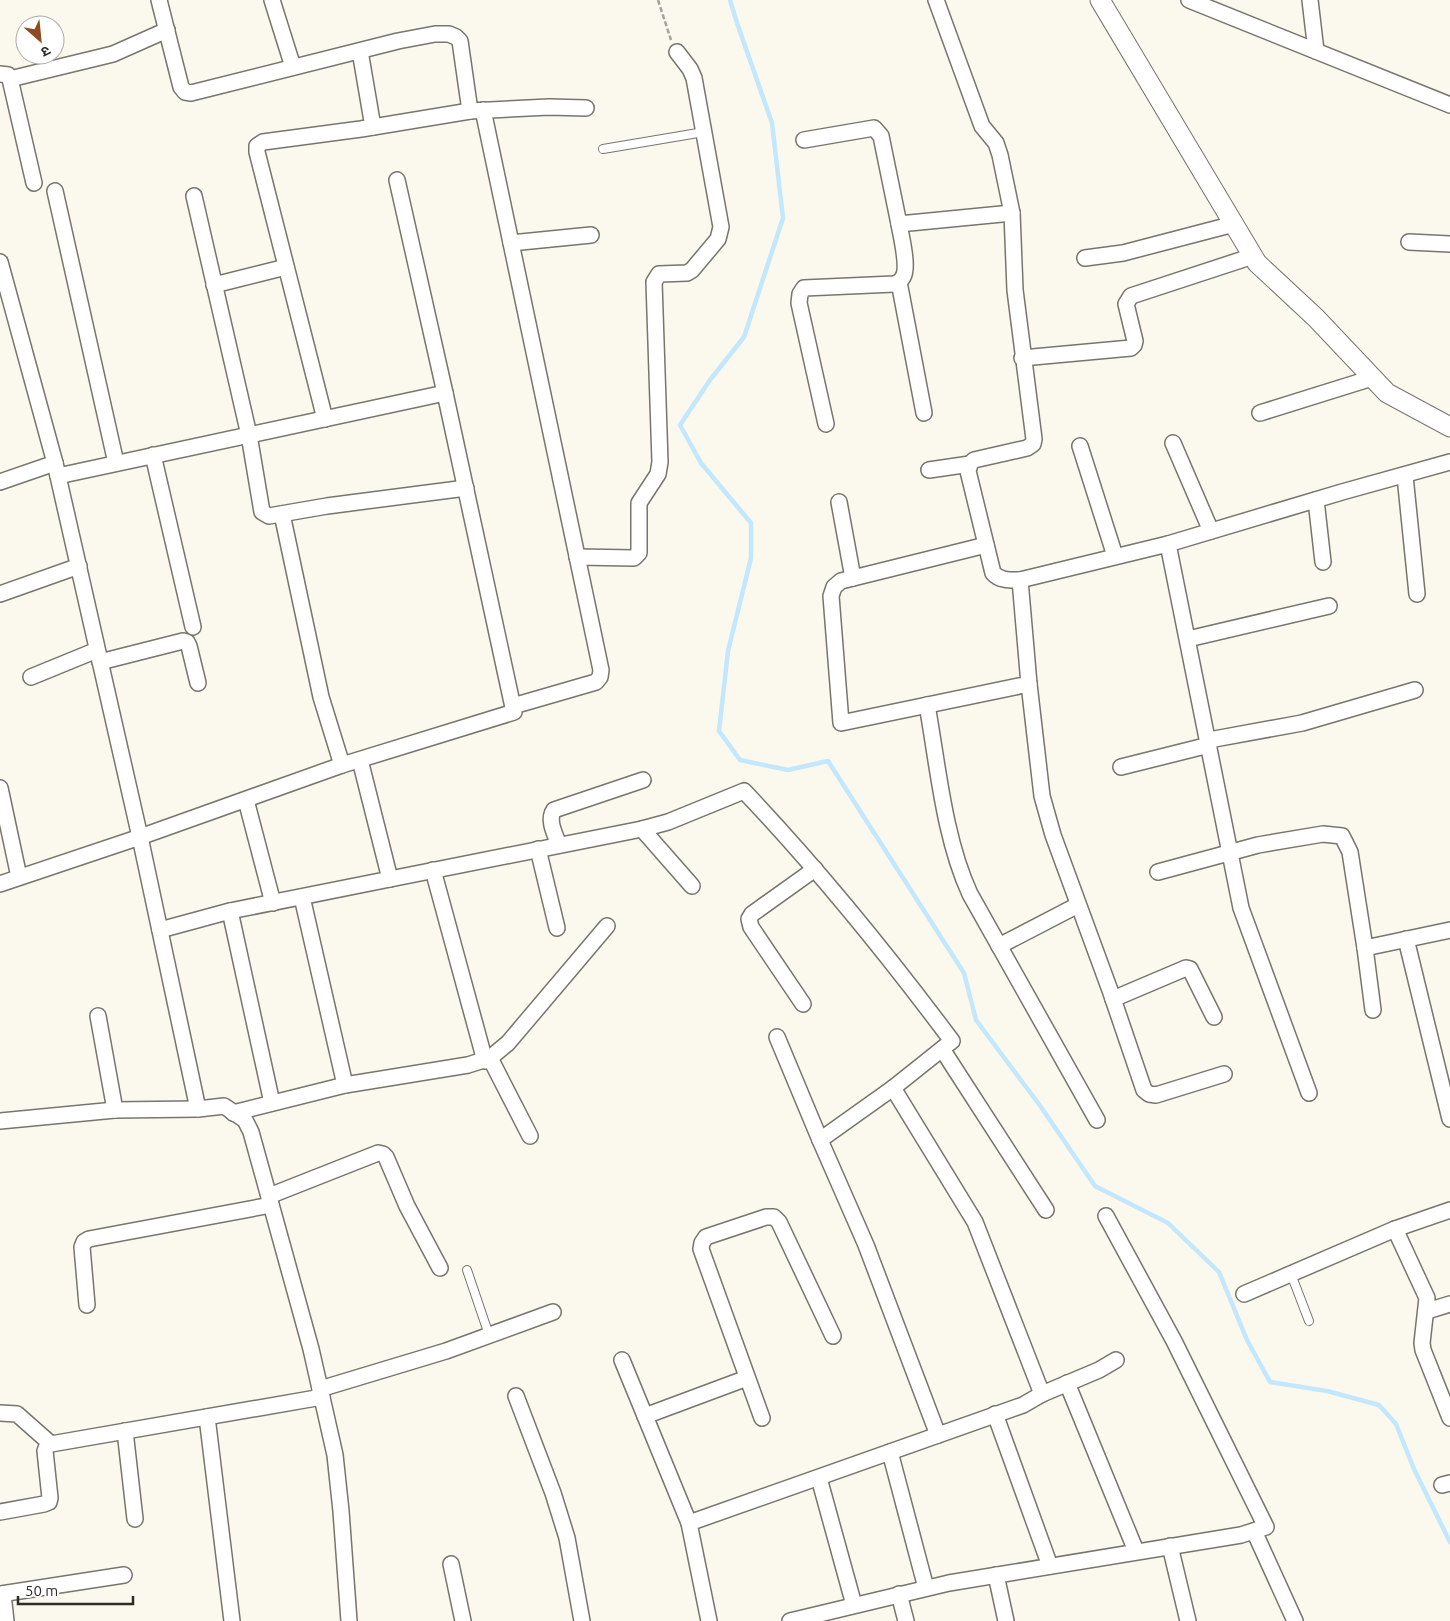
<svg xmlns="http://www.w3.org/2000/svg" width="1450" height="1621" font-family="Ubuntu,'Noto Sans Devanagari',sans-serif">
<rect width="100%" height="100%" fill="#fbf8ee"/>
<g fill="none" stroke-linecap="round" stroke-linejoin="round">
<!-- stream -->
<path stroke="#c3e7fc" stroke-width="4.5" d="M 730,0 L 737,23 L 772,123 L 783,218 L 744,337 L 710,380 L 680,425 L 701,463 L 751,523 L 751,558 L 728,651 L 719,731 L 740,760 L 788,770 L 828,761 L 964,973 L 976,1020 L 1041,1107 L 1095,1186 L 1168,1223 L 1219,1272 L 1247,1340 L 1270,1382 L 1327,1391 L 1379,1405 L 1396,1424 L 1414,1469 L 1450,1542"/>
<defs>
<g id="service">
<path d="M 603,149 L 704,132"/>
<path d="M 467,1270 L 489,1335"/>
<path d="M 1291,1274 L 1309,1321"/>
</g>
<g id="minor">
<path d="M 159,0 L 181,87 L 185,92 L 191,93 L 398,41 L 435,34 L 449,34 L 456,37 L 460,41 L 470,111 L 549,107 L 586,108"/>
<path d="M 272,0 L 293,67"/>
<path d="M 936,0 L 982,126 L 996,143 L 1000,155 L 1012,213 L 1015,290 L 1034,439 L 1033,444 L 1027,448 L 974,460 L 970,464 L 968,471 L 993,573 C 1000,581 1011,580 1020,580 L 1168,544"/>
<path d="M 1189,0 L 1450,105"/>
<path d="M 1310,0 L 1316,51"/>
<path d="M 360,51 L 373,127"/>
<path d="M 0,74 L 8,75 L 10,79 L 34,183"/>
<path d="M 10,79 L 113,54 L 167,30"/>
<path d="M 483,110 L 601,670 L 600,677 L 596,682 L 513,706"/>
<path d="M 804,140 L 874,128 L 881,136 L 899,224 L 1012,213"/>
<path d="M 55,191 L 116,463"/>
<path d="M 194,196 L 249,435 L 262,512 L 269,516 L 327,506 L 466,488"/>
<path d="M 1409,242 L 1450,244"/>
<path d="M 511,243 L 591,235"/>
<path d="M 1085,258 L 1123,253 L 1234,224"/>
<path d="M 0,262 L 55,463 L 140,837 L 198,1109 L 224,1106 L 245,1120 L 251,1132 L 311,1349 L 335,1455 L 341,1511 L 349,1621"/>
<path d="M 899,282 L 924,413"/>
<path d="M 214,285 L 286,267"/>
<path d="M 1022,358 L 1131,348 L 1134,345 L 1135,341 L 1126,304 L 1131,296 L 1253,256"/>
<path d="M 1260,413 L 1372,378"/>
<path d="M 325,419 L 257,152 L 257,146 L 263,142 L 361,129 L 470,111"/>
<path d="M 826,424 L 799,303 L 800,294 L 804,288 L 894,284 C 898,283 901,281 903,277 C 909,267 901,236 899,224"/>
<path d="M 1173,443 L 1211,531"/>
<path d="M 1080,446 L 1115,556"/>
<path d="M 153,455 L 193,627"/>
<path d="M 929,470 L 970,464"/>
<path d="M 58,476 L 445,393"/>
<path d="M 1405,476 L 1417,594"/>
<path d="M 0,482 L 55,463"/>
<path d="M 1316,500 L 1323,562"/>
<path d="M 839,502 L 853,578"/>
<path d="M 282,514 L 321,697 L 342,765"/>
<path d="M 986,545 L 841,581 L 834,587 L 831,596 L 841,723 L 1029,684 L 1020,580"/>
<path d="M 577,557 L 634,558 L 639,553 L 639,503 L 658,474 L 660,462 L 654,282 L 659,274 L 687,273 L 692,270 L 718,239 L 721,227 L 694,78 L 690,69 L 677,52"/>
<path d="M 0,594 L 79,566"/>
<path d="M 1188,639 L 1329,606"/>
<path d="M 100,662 L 183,641 L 187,642 L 189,646 L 198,683"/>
<path d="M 31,677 L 97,650"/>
<path d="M 1029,684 L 1042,796 L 1053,835 L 1111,993 L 1144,1090 L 1149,1094 L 1156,1095 L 1224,1074"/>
<path d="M 927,705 C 938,766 944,838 970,894 L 1097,1120"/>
<path d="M 1209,740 L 1302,723 L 1415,690"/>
<path d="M 1121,767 L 1209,745"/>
<path d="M 0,788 L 19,877"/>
<path d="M 246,800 L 273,903"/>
<path d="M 642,829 L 692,886"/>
<path d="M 559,845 C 555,834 547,820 554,810 L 643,780"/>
<path d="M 538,849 L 557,928"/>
<path d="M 433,870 L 485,1061"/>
<path d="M 1158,872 L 1258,845 L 1323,834 L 1342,836 L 1350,852 L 1365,948 L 1450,930"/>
<path d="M 390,879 L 642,829 L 668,822 L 744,791 C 819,870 887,954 952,1041 L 893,1088 L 820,1140 L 866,1245 L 938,1435"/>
<path d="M 0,884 L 140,837 L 342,765 L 514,712 L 445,393 L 397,180"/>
<path d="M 302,897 L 345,1085"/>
<path d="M 230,911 L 272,1103"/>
<path d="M 160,930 L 230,911 L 390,879 L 360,760"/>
<path d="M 1406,939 L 1450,1119"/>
<path d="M 999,946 L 1078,905"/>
<path d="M 1365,948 L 1373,1010"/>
<path d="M 1113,999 L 1186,968 L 1190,969 L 1214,1017"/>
<path d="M 803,1004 L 751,927 L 749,919 L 752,914 L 815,869"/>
<path d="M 98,1016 L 115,1110"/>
<path d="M 777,1037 L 820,1140"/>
<path d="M 942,1049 L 1046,1210"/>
<path d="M 490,1058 L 530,1136"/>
<path d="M 893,1088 L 975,1222 L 1042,1394 L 1099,1370 L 1116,1360"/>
<path d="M 1309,1093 L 1241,908 L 1168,544 L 1342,492 L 1450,462"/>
<path d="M 233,1113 L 345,1085 L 468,1065 L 490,1058 L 508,1043 L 607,926"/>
<path d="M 0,1121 L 115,1110 L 198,1109"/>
<path d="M 269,1196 L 378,1153 L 383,1154 L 386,1157 L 407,1206 L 440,1268"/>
<path d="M 1395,1229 L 1427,1298 L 1422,1343 L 1423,1350 L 1450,1418"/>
<path d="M 1244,1294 L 1395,1229 L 1450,1210"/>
<path d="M 87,1305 L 82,1247 L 84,1242 L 89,1239 L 271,1205"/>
<path d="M 1427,1311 L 1450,1304"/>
<path d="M 622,1360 L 689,1523"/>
<path d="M 1067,1383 L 1136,1551"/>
<path d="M 320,1389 L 446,1351 L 553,1312"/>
<path d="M 516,1396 L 553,1493 L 567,1538 L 582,1621"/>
<path d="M 0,1413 L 17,1414 L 51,1444"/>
<path d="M 995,1414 L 1050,1566"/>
<path d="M 645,1416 L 747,1378"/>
<path d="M 207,1417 L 232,1621"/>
<path d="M 762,1418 L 701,1249 L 702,1243 L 706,1237 L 766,1217 L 774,1217 L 779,1222 L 833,1336"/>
<path d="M 125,1431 L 135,1519"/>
<path d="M 890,1452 L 926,1588"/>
<path d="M 819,1478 L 854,1605"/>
<path d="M 1442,1485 L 1450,1483"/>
<path d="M 0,1512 L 44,1504 L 49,1502 L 50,1498 L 45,1451 L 47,1446 L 51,1444 L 322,1397"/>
<path d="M 1254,1531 L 1295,1621"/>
<path d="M 1170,1546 L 1188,1621"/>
<path d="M 451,1564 L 463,1621"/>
<path d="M 996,1575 L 1006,1621"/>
<path d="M 0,1594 L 124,1575"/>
<path d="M 3,1594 L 6,1621"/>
<path d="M 899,1594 L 906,1621"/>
<path d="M 709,1621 L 689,1523 L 1023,1405 L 1042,1394"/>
<path d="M 790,1621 L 949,1583 L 1241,1535 L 1266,1527 L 1174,1341 L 1106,1216"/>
</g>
<path id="tertiary" d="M 1100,0 L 1257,263 L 1316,318 L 1387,393 L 1450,427"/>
</defs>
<!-- service casing -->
<use href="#service" stroke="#78756d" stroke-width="10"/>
<!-- minor casing -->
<use href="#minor" stroke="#78756d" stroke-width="18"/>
<!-- tertiary casing -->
<use href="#tertiary" stroke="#78756d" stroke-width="21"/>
<!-- path -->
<path stroke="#a4a29b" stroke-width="2.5" stroke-dasharray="5 2.5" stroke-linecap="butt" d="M 658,0 L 671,40"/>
<!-- service -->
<use href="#service" stroke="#fff" stroke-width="8"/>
<!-- minor -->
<use href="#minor" stroke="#fff" stroke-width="15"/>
<!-- tertiary -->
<use href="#tertiary" stroke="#fff" stroke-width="19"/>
</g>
<!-- north arrow -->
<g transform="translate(40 40) rotate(153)"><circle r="24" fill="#ffffff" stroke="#abaaa9"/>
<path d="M0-4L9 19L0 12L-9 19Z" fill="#904a22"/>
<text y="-8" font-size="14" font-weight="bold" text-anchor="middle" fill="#2c2b28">उ</text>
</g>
<!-- scale -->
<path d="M18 1596v8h115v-8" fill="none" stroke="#2c2b28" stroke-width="2.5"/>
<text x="25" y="1596" font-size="15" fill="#2c2b28" stroke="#ffffff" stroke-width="4" paint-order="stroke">50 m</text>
</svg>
